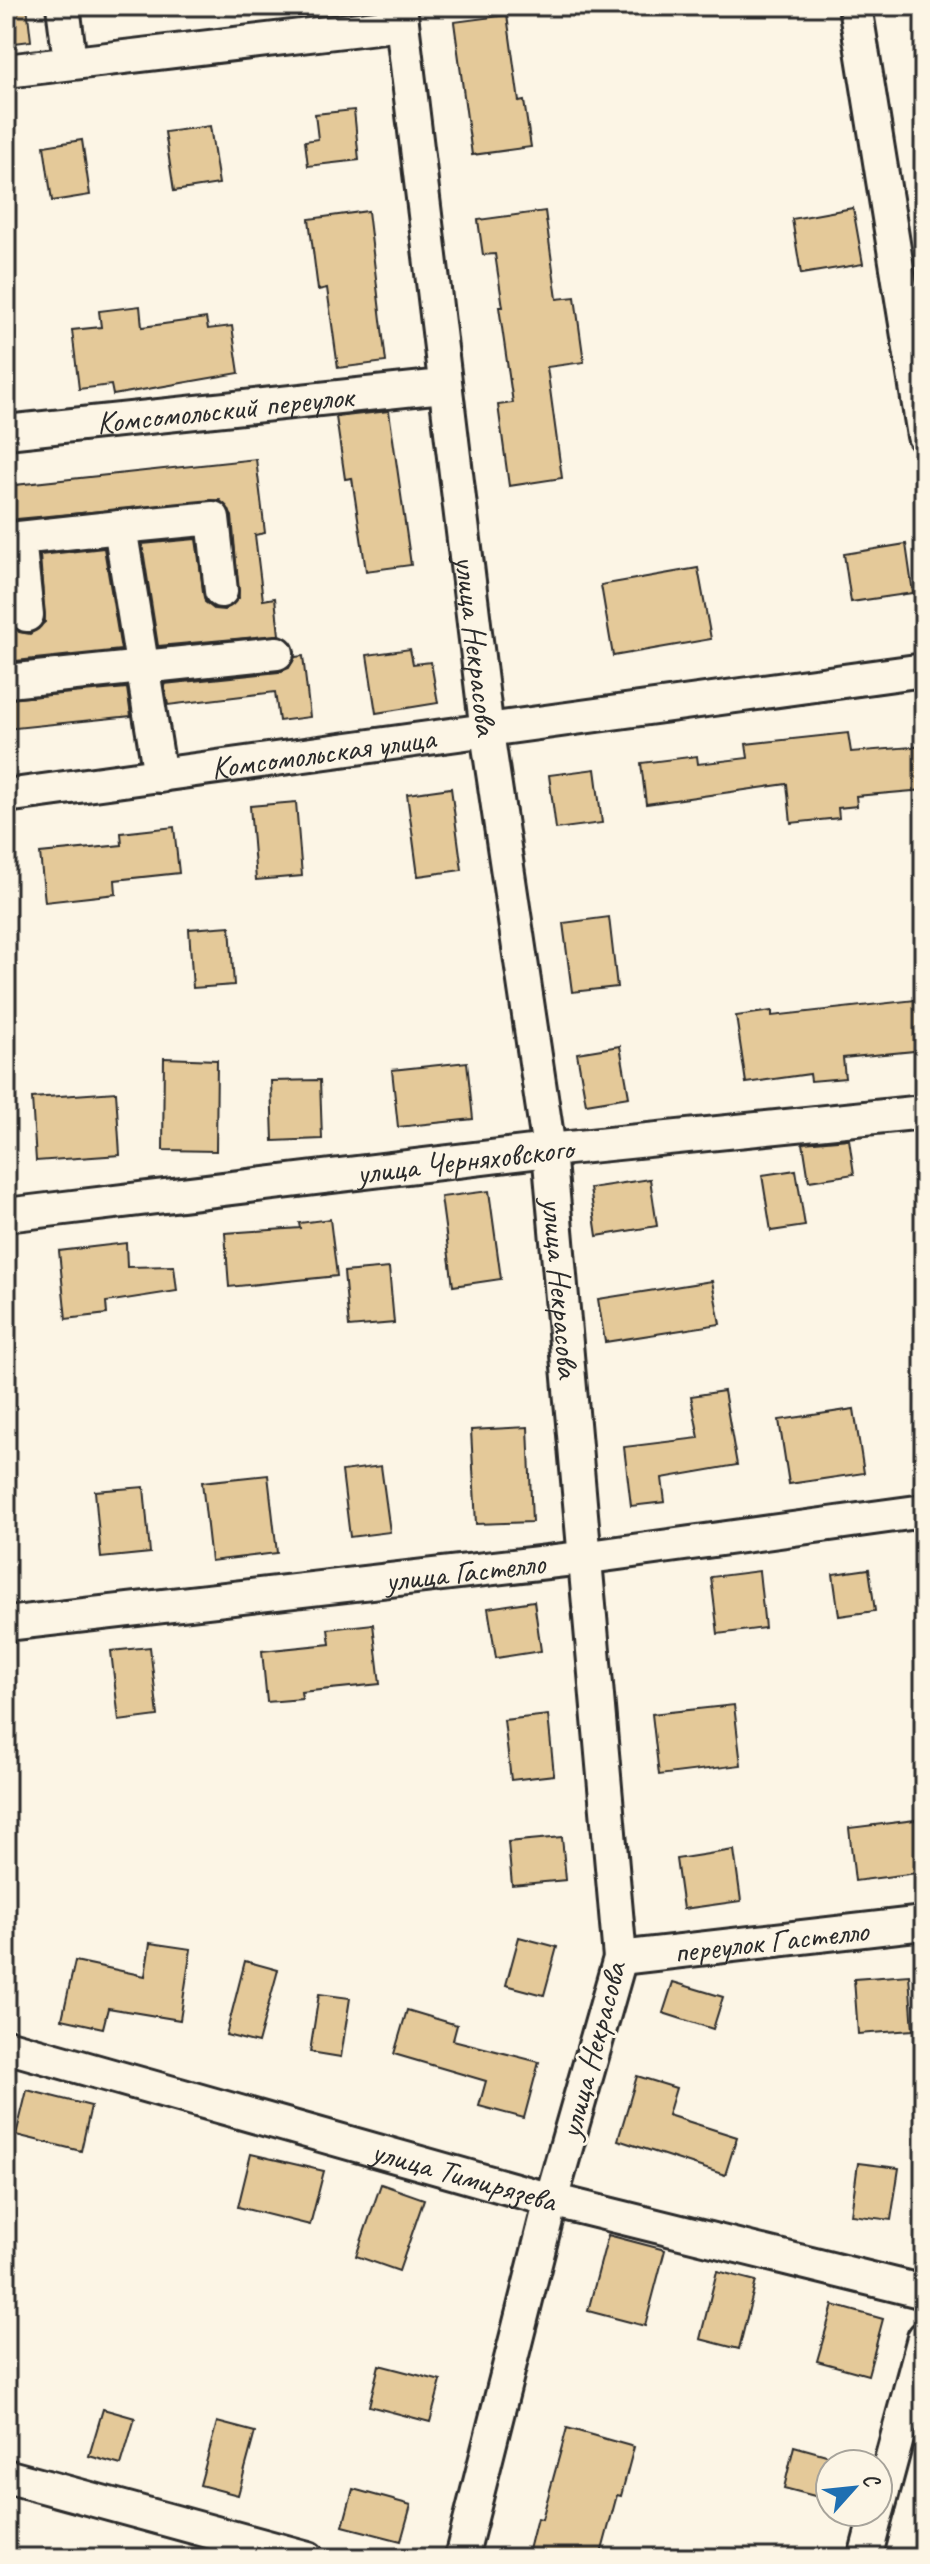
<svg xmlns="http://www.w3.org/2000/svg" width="930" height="2564" font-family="Caveat,sans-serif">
<rect width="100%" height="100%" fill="#fcf5e5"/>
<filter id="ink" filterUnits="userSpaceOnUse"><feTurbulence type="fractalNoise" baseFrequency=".0125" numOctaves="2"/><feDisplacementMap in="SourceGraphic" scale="16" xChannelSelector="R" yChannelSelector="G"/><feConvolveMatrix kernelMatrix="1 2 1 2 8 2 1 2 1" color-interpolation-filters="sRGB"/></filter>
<g filter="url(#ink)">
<!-- building -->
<g fill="#e4c999" stroke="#2b2b2b" stroke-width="2">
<path d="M 6,6 L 27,6 L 31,41 L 6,44 Z"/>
<path d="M 507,15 L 519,102 L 524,101 L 531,147 L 472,155 L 454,22 Z"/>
<path d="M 354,110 L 359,160 L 308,166 L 305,141 L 318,139 L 315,114 Z"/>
<path d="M 210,126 L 219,184 L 174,191 L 165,132 Z"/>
<path d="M 82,140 L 90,195 L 52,201 L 44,146 Z"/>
<path d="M 853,208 L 863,264 L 801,274 L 792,219 Z"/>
<path d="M 368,211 L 386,362 L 338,368 L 327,288 L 318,290 L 309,219 Z"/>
<path d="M 545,211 L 557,299 L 575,297 L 584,362 L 547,367 L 562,478 L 509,486 L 498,405 L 513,403 L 499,307 L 503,307 L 495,254 L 483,255 L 478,220 Z"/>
<path d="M 140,306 L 142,327 L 206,318 L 208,329 L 232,326 L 239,373 L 113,395 L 111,385 L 79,389 L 72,330 L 101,327 L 99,311 Z"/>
<path d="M 389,411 L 411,565 L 366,571 L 352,478 L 345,479 L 336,417 Z"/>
<path d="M 256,459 L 265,533 L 255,535 L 263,600 L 275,598 L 279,635 L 158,646 L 142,544 L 196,539 L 205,602 L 214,609 L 224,610 L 239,598 L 232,516 L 220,500 L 17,519 L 6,525 L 6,486 Z"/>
<path d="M 906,544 L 913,593 L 851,602 L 844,554 Z"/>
<path d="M 104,548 L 121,650 L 6,662 L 6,597 L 8,618 L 19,632 L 30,634 L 45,622 L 40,555 Z"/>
<path d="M 698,568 L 711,639 L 613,656 L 601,585 Z"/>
<path d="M 410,649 L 413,664 L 431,662 L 438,703 L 376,713 L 367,655 Z"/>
<path d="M 303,656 L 310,717 L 279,721 L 275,692 L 168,705 L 164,684 L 279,672 L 289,668 L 295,657 Z"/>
<path d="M 127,688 L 131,716 L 6,729 L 6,699 Z"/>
<path d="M 848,733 L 851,752 L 924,746 L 924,790 L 856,796 L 857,806 L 838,808 L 839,818 L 791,823 L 787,784 L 646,804 L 641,763 L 697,756 L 698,764 L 748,758 L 746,744 Z"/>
<path d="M 595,769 L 602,823 L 556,829 L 549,775 Z"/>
<path d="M 451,788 L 462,870 L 418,876 L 407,794 Z"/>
<path d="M 296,802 L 302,876 L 256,880 L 250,806 Z"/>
<path d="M 174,827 L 179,873 L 115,880 L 116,894 L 45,902 L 40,853 L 122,845 L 121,833 Z"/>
<path d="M 609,917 L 617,987 L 572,992 L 563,923 Z"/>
<path d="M 230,926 L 234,985 L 193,988 L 189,929 Z"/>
<path d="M 924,999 L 924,1050 L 843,1058 L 845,1078 L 811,1081 L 810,1074 L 746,1083 L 736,1016 L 772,1011 L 772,1016 Z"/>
<path d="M 620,1046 L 629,1097 L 586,1104 L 577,1053 Z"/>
<path d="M 164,1058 L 217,1060 L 216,1151 L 163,1150 Z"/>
<path d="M 467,1062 L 473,1119 L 398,1127 L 392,1070 Z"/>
<path d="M 320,1080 L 322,1139 L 273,1141 L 271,1081 Z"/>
<path d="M 116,1092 L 120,1155 L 36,1161 L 32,1098 Z"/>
<path d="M 849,1139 L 854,1174 L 809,1181 L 803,1143 Z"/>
<path d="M 796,1170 L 805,1226 L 771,1231 L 762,1175 Z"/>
<path d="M 650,1179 L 657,1226 L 597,1236 L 590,1188 Z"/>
<path d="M 489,1191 L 501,1279 L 453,1286 L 441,1197 Z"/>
<path d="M 330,1219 L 337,1276 L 229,1287 L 225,1233 L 300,1228 L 299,1223 Z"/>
<path d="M 126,1243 L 127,1267 L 174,1266 L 177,1291 L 106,1302 L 107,1314 L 66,1319 L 59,1251 Z"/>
<path d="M 389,1268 L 394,1323 L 349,1327 L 344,1272 Z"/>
<path d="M 712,1281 L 720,1324 L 605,1342 L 598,1299 Z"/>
<path d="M 724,1391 L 737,1465 L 662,1478 L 665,1502 L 631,1506 L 624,1447 L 699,1438 L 691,1396 Z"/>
<path d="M 854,1409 L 864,1473 L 789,1484 L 779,1420 Z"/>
<path d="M 528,1427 L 532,1522 L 476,1524 L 471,1430 Z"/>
<path d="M 381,1466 L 390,1532 L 350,1537 L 342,1471 Z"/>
<path d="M 268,1475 L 277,1553 L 211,1561 L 202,1482 Z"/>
<path d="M 144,1487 L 150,1553 L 101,1558 L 95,1491 Z"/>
<path d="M 869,1569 L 875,1611 L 839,1616 L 833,1574 Z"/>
<path d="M 759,1571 L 765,1628 L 718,1634 L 711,1577 Z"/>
<path d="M 534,1601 L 541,1651 L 496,1658 L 488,1608 Z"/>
<path d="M 373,1624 L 380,1684 L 301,1692 L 302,1699 L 267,1702 L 262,1651 L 330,1644 L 328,1629 Z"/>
<path d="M 150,1647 L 158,1716 L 119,1721 L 111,1651 Z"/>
<path d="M 734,1705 L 741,1765 L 659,1775 L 652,1714 Z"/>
<path d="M 548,1715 L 554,1775 L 511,1780 L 504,1720 Z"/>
<path d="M 924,1819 L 924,1872 L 855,1881 L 849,1828 Z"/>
<path d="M 562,1837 L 566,1880 L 512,1885 L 508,1842 Z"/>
<path d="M 734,1850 L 741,1901 L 683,1909 L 676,1859 Z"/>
<path d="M 519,1937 L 557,1947 L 544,1995 L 506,1985 Z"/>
<path d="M 150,1943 L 191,1949 L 180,2020 L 108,2008 L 103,2028 L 62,2019 L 75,1961 L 145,1976 Z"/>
<path d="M 245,1961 L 278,1970 L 258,2043 L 226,2035 Z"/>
<path d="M 909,1975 L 913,2030 L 858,2034 L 854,1979 Z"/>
<path d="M 673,1982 L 723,1997 L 713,2029 L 663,2013 Z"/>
<path d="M 319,1994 L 350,1998 L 341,2057 L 310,2052 Z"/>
<path d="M 407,2010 L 457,2025 L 453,2040 L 539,2062 L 524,2118 L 479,2106 L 486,2081 L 394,2054 Z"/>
<path d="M 637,2076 L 676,2088 L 668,2115 L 737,2137 L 725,2175 L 618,2140 Z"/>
<path d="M 27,2090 L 91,2106 L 81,2151 L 16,2135 Z"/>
<path d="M 251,2154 L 324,2171 L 310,2225 L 238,2207 Z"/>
<path d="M 858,2163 L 899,2168 L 891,2220 L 851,2215 Z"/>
<path d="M 381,2184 L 424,2199 L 399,2271 L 356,2256 Z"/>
<path d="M 608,2235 L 665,2250 L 645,2326 L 588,2311 Z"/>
<path d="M 717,2271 L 756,2281 L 739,2349 L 700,2339 Z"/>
<path d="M 833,2305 L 883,2319 L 868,2375 L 817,2361 Z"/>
<path d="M 379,2365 L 441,2381 L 430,2422 L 369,2406 Z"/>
<path d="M 103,2409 L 135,2418 L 121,2465 L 89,2456 Z"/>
<path d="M 217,2422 L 255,2432 L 238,2495 L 200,2485 Z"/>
<path d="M 567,2428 L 634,2447 L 621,2496 L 617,2495 L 600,2558 L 527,2558 L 537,2518 L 542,2519 Z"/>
<path d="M 794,2446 L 830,2456 L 830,2500 L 784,2488 Z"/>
<path d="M 353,2489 L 411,2505 L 401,2541 L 343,2526 Z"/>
</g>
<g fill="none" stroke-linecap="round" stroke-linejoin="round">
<defs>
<g id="minor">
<path d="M 63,6 L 70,61"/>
<path id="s1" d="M 400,6 L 487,732 L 549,1150 L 620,1958 L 551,2200 L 461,2558"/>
<path d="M 855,6 L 924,436"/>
<path d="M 6,71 L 402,24"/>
<path id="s2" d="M 6,432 L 443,386"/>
<path d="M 27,615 L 19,538 L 120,527"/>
<path d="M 8,681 L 277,653"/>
<path d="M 160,776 L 120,527 L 213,518 L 221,591"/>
<path id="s3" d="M 6,796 L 924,670"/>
<path id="s4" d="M 6,1215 L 549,1150 L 924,1112"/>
<path id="s5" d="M 6,1624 L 582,1558 L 924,1511"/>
<path id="s6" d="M 620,1958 L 924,1923"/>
<path id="s7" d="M 6,2046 L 551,2200 L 924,2292"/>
<path d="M 6,2476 L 308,2558"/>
<path d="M 878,2509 L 924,2338"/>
<path d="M 865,2558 L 877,2512"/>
</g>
</defs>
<!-- minor casing -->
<use href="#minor" stroke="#2b2b2b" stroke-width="38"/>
<!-- minor -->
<use href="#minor" stroke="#fcf5e5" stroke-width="32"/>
</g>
</g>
<g text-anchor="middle" stroke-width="6" stroke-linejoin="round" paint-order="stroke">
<!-- street labels -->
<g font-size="32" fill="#2b2b2b" stroke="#fcf5e5">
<text dy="11" stroke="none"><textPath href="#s2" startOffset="220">Комсомольский переулок</textPath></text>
<text dy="11" stroke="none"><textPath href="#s1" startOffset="644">улица Некрасова</textPath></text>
<text dy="11" stroke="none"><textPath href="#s3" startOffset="320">Комсомольская улица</textPath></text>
<text dy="11" stroke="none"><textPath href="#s4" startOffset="462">улица Черняховского</textPath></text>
<text dy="11" stroke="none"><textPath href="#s1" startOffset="1292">улица Некрасова</textPath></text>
<text dy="11" stroke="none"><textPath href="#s5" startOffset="462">улица Гастелло</textPath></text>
<text dy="11" stroke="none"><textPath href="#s6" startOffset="152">переулок Гастелло</textPath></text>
<text transform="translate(592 2050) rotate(-75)" y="11">улица Некрасова</text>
<text dy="11" stroke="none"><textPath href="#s7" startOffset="476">улица Тимирязева</textPath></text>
</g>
</g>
<!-- margin -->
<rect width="930" height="2564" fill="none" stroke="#fcf5e5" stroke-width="32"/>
<rect x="16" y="16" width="898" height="2532" fill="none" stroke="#2b2b2b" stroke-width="3" filter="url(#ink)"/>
<!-- north arrow -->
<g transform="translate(854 2488) rotate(63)"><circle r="38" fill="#fcf5e5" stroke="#a8a49b" stroke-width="2"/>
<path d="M0-6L14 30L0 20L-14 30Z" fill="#1f6fb2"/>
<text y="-12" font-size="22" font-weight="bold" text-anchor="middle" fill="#2b2b2b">С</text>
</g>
</svg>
